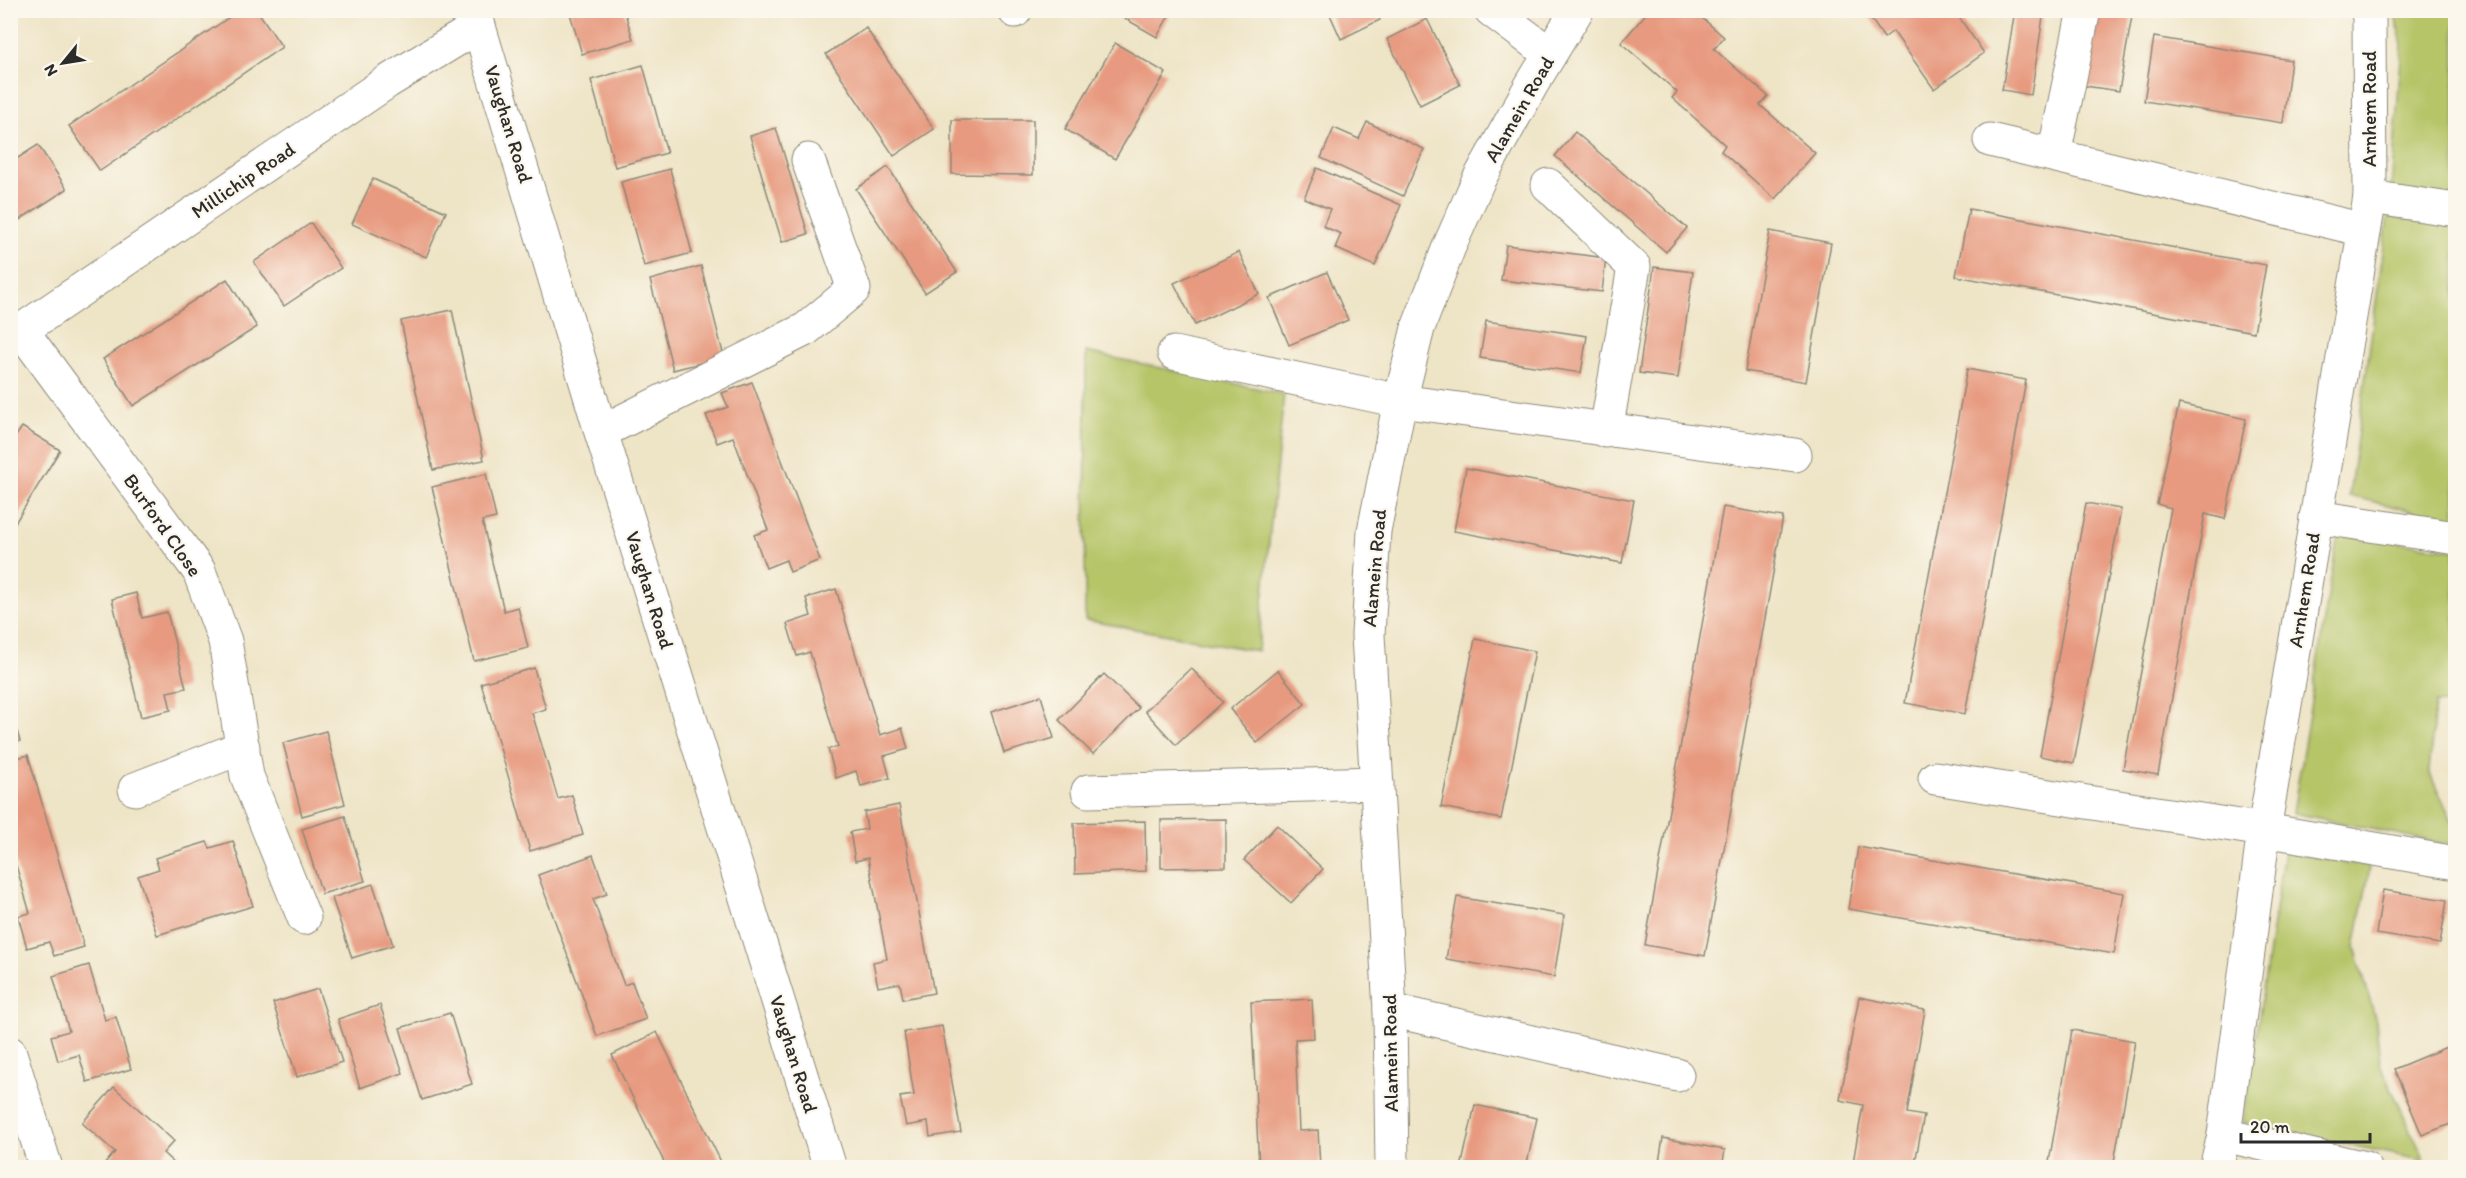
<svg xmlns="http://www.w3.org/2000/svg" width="2466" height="1178" font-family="Itim,sans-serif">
<rect width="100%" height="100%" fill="#fbf7ec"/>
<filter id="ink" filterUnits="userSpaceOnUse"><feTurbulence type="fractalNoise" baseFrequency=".0167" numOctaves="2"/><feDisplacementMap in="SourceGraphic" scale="12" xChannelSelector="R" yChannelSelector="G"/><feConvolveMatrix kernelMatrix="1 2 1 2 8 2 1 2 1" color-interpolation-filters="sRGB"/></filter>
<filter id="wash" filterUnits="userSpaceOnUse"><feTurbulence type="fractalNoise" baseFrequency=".008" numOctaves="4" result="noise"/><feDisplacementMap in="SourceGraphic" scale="24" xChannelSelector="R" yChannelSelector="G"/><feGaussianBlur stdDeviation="1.35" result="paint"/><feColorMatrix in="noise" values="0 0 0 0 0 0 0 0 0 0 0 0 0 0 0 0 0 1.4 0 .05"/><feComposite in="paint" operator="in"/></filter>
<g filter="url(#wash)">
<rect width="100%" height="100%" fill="#eee4c6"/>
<!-- green -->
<g fill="#b6c568" stroke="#70784a" stroke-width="1.5">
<path d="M 2394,11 L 2455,11 L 2455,197 L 2391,191 L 2402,44 Z"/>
<path d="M 2388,216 L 2455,226 L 2455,521 L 2349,496 Z"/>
<path d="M 1086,352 L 1284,394 L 1258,651 L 1085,620 Z"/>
<path d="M 2338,534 L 2455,550 L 2455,704 L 2435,703 L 2429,772 L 2455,827 L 2455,846 L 2293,813 Z"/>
<path d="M 2284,851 L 2370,867 L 2355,947 L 2376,1021 L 2380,1064 L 2425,1161 L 2243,1122 Z"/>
</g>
<g id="blocks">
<!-- building -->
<g fill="#e79a7f">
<path d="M 240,10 L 257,10 L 282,47 L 100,171 L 69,126 Z"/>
<path d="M 569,10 L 624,10 L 633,39 L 582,54 Z"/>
<path d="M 1110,10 L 1172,10 L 1157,37 Z"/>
<path d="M 1328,10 L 1375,10 L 1380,20 L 1341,39 Z"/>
<path d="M 1649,10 L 1693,10 L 1724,37 L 1714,49 L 1768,96 L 1760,105 L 1815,153 L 1775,199 L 1721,151 L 1725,145 L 1672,98 L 1677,92 L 1621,43 Z"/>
<path d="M 1865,10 L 1954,10 L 1984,53 L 1934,89 L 1893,31 L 1884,38 Z"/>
<path d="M 2015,10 L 2044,10 L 2031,95 L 2002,90 Z"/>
<path d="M 2098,10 L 2133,10 L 2119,91 L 2085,86 Z"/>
<path d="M 1427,19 L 1460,85 L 1420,105 L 1387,39 Z"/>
<path d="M 866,28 L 934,129 L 894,156 L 826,54 Z"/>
<path d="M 2154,37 L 2291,60 L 2283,123 L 2144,101 Z"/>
<path d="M 1115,43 L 1166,73 L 1115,159 L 1065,129 Z"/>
<path d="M 643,65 L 667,153 L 615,167 L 591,80 Z"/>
<path d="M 952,120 L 1033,120 L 1033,175 L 952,174 Z"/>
<path d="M 1367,122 L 1424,149 L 1403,196 L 1321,158 L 1334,128 L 1359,139 Z"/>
<path d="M 776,128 L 808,234 L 782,242 L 750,136 Z"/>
<path d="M 1575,132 L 1687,228 L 1666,252 L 1555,156 Z"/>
<path d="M 38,145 L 67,189 L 10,226 L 10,163 Z"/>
<path d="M 888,167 L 957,272 L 925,293 L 856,189 Z"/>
<path d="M 1317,168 L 1401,205 L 1375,266 L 1335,248 L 1341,234 L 1323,226 L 1330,209 L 1304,198 Z"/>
<path d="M 670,169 L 692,253 L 644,266 L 621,182 Z"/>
<path d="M 373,179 L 446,212 L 426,257 L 352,224 Z"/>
<path d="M 1969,209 L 2266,265 L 2254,332 L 1956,276 Z"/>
<path d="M 311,223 L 341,268 L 284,306 L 254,262 Z"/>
<path d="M 1770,231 L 1831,243 L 1806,382 L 1745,371 Z"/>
<path d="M 1506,245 L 1606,258 L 1602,292 L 1501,280 Z"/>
<path d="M 1239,252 L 1259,294 L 1195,325 L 1174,283 Z"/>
<path d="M 701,266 L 724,357 L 673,370 L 650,280 Z"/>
<path d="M 1654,267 L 1693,272 L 1678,378 L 1639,373 Z"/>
<path d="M 1327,272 L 1348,320 L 1289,345 L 1269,298 Z"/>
<path d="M 227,279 L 257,327 L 133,406 L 103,359 Z"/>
<path d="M 452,310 L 484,460 L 433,470 L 401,321 Z"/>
<path d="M 1486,321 L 1587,336 L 1581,373 L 1480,358 Z"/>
<path d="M 1967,369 L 2026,380 L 1965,714 L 1905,703 Z"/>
<path d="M 752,382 L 820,560 L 790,572 L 786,560 L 766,568 L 754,535 L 768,530 L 733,437 L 717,443 L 706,415 L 728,407 L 722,393 Z"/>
<path d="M 2179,404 L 2246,419 L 2225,519 L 2205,514 L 2158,775 L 2123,769 L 2171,508 L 2157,504 Z"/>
<path d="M 22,427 L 60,450 L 10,531 L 10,445 Z"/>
<path d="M 1466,468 L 1634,500 L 1622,563 L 1454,531 Z"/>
<path d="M 486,474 L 496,518 L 482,521 L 504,611 L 518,607 L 528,648 L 474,661 L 432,487 Z"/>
<path d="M 2086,503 L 2121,509 L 2074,763 L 2040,756 Z"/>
<path d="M 1723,507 L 1783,517 L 1705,956 L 1645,945 Z"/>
<path d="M 836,589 L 880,735 L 902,728 L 908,749 L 884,756 L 890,778 L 861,786 L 856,771 L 836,778 L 828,749 L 838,747 L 810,652 L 797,656 L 787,624 L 811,616 L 806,598 Z"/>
<path d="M 136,593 L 142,618 L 167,612 L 186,688 L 167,692 L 171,710 L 141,717 L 112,599 Z"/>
<path d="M 1475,639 L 1535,651 L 1501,819 L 1441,807 Z"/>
<path d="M 534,668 L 546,709 L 532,713 L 558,799 L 572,795 L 583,835 L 530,851 L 481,683 Z"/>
<path d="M 1191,668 L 1223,702 L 1176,745 L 1145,711 Z"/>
<path d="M 1278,670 L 1305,704 L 1257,743 L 1230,709 Z"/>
<path d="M 1104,674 L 1139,708 L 1093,754 L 1059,720 Z"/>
<path d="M 1041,696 L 1054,738 L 1004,753 L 991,712 Z"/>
<path d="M 10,708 L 20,741 L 10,743 Z"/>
<path d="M 326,731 L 345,804 L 302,816 L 283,743 Z"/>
<path d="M 28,755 L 84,947 L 54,956 L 49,942 L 27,948 L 18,916 L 30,913 L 10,845 L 10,760 Z"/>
<path d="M 899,805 L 934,993 L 903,999 L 900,983 L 878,987 L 873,962 L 887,959 L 868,858 L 855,861 L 850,832 L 867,829 L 864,812 Z"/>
<path d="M 345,816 L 365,881 L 322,894 L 302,829 Z"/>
<path d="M 1226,819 L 1226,867 L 1161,868 L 1161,820 Z"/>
<path d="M 1145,821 L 1146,871 L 1075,874 L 1074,823 Z"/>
<path d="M 1277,825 L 1323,869 L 1291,903 L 1244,860 Z"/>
<path d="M 233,841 L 253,906 L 157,935 L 138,876 L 159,869 L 155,858 L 207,842 L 210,848 Z"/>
<path d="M 1858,847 L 2124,893 L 2114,954 L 1848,909 Z"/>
<path d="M 593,855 L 607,894 L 593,899 L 624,985 L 632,982 L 646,1019 L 597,1036 L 538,875 Z"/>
<path d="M 373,884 L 393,945 L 352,958 L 332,898 Z"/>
<path d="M 2383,890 L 2447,900 L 2440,944 L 2376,934 Z"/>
<path d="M 1457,897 L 1564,915 L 1554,977 L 1446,959 Z"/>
<path d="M 89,965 L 105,1020 L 116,1017 L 131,1069 L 87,1082 L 79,1055 L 58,1061 L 51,1036 L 69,1031 L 53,976 Z"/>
<path d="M 318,989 L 342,1062 L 297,1077 L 273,1003 Z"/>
<path d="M 1859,997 L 1925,1010 L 1907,1113 L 1924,1116 L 1914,1168 L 1852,1168 L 1863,1105 L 1840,1100 Z"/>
<path d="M 1312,999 L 1314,1038 L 1295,1039 L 1299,1131 L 1318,1130 L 1320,1168 L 1259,1168 L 1251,1002 Z"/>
<path d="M 380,1005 L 403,1073 L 360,1088 L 338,1019 Z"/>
<path d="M 450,1013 L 472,1084 L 422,1100 L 400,1028 Z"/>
<path d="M 942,1026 L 961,1132 L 930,1137 L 928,1122 L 906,1126 L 900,1097 L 914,1095 L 904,1032 Z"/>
<path d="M 2072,1030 L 2135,1041 L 2113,1168 L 2048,1168 Z"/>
<path d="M 657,1032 L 724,1168 L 667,1168 L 612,1055 Z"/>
<path d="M 2449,1046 L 2456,1062 L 2456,1122 L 2422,1135 L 2394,1069 Z"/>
<path d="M 114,1087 L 174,1141 L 163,1153 L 179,1168 L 103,1166 L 115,1152 L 82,1123 Z"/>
<path d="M 1475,1105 L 1537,1118 L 1526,1168 L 1461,1168 Z"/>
<path d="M 1663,1138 L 1725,1150 L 1722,1168 L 1658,1168 Z"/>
</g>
</g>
</g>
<g filter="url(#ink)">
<use href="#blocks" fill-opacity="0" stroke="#8c8878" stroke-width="1.5"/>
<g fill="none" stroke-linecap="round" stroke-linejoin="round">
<defs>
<g id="minor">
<path d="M 474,10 L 601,432 L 830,1168"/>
<path d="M 1491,10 L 1550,54"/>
<path d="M 1015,11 L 1015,10"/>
<path d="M 1990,140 L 2364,230"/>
<path d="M 2054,155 L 2084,10"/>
<path d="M 1548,185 L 1634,267 L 1606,431"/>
<path d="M 2370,197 L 2456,210"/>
<path d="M 22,331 L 199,571 L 225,641 L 247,776 L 304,918"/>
<path d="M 10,338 L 387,82 L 479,26"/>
<path d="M 1174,353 L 1400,401 L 1795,455"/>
<path d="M 601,432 L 806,329 L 854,289 L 808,160"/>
<path d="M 2316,517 L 2456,538"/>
<path d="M 1935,778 L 2264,830 L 2456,863"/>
<path d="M 135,789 L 243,747"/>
<path d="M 1088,791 L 1377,783"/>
<path d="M 1390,1010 L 1677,1075"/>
<path d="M 10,1053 L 46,1168"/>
<path d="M 2224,1135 L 2365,1168"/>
<path d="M 1392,1168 L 1390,1010 L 1368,635 L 1374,531 L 1400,401 L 1418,328 L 1449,247 L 1478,181 L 1532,84 L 1577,10"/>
<path d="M 2216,1168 L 2224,1135 L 2264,830 L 2370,197 L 2369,17 L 2367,10"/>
</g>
</defs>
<!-- minor casing -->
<use href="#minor" stroke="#8c8878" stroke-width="35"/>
<!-- minor -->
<use href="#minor" stroke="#fff" stroke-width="33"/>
</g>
</g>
<g text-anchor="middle" stroke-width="4.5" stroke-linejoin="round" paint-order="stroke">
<!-- street labels -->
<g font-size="20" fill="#2b2b2b" stroke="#fbf7ec">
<text transform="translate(1519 109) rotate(-60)" y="7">Alamein Road</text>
<text transform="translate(2369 109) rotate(-90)" y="7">Arnhem Road</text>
<text transform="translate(509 124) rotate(73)" y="7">Vaughan Road</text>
<text transform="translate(243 180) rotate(-34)" y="7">Millichip Road</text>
<text transform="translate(163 525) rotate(55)" y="7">Burford Close</text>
<text transform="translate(1374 568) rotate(-85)" y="7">Alamein Road</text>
<text transform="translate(650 590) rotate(73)" y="7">Vaughan Road</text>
<text transform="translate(2304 590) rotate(-81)" y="7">Arnhem Road</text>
<text transform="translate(1390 1053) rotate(-91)" y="7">Alamein Road</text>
<text transform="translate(794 1054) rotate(73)" y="7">Vaughan Road</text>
</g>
</g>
<!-- margin -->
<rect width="2466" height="1178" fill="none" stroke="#fbf7ec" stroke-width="36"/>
<!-- north arrow -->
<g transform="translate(63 63) rotate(240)" stroke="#fbf7ec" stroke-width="4.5" paint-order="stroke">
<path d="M0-4.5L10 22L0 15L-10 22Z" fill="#2b2b2b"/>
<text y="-9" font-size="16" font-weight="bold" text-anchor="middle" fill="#2b2b2b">N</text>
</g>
<!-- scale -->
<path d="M2241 1133v9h129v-9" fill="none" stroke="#2b2b2b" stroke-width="3"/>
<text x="2250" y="1133" font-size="18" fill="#2b2b2b" stroke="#fbf7ec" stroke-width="4.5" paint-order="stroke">20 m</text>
</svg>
